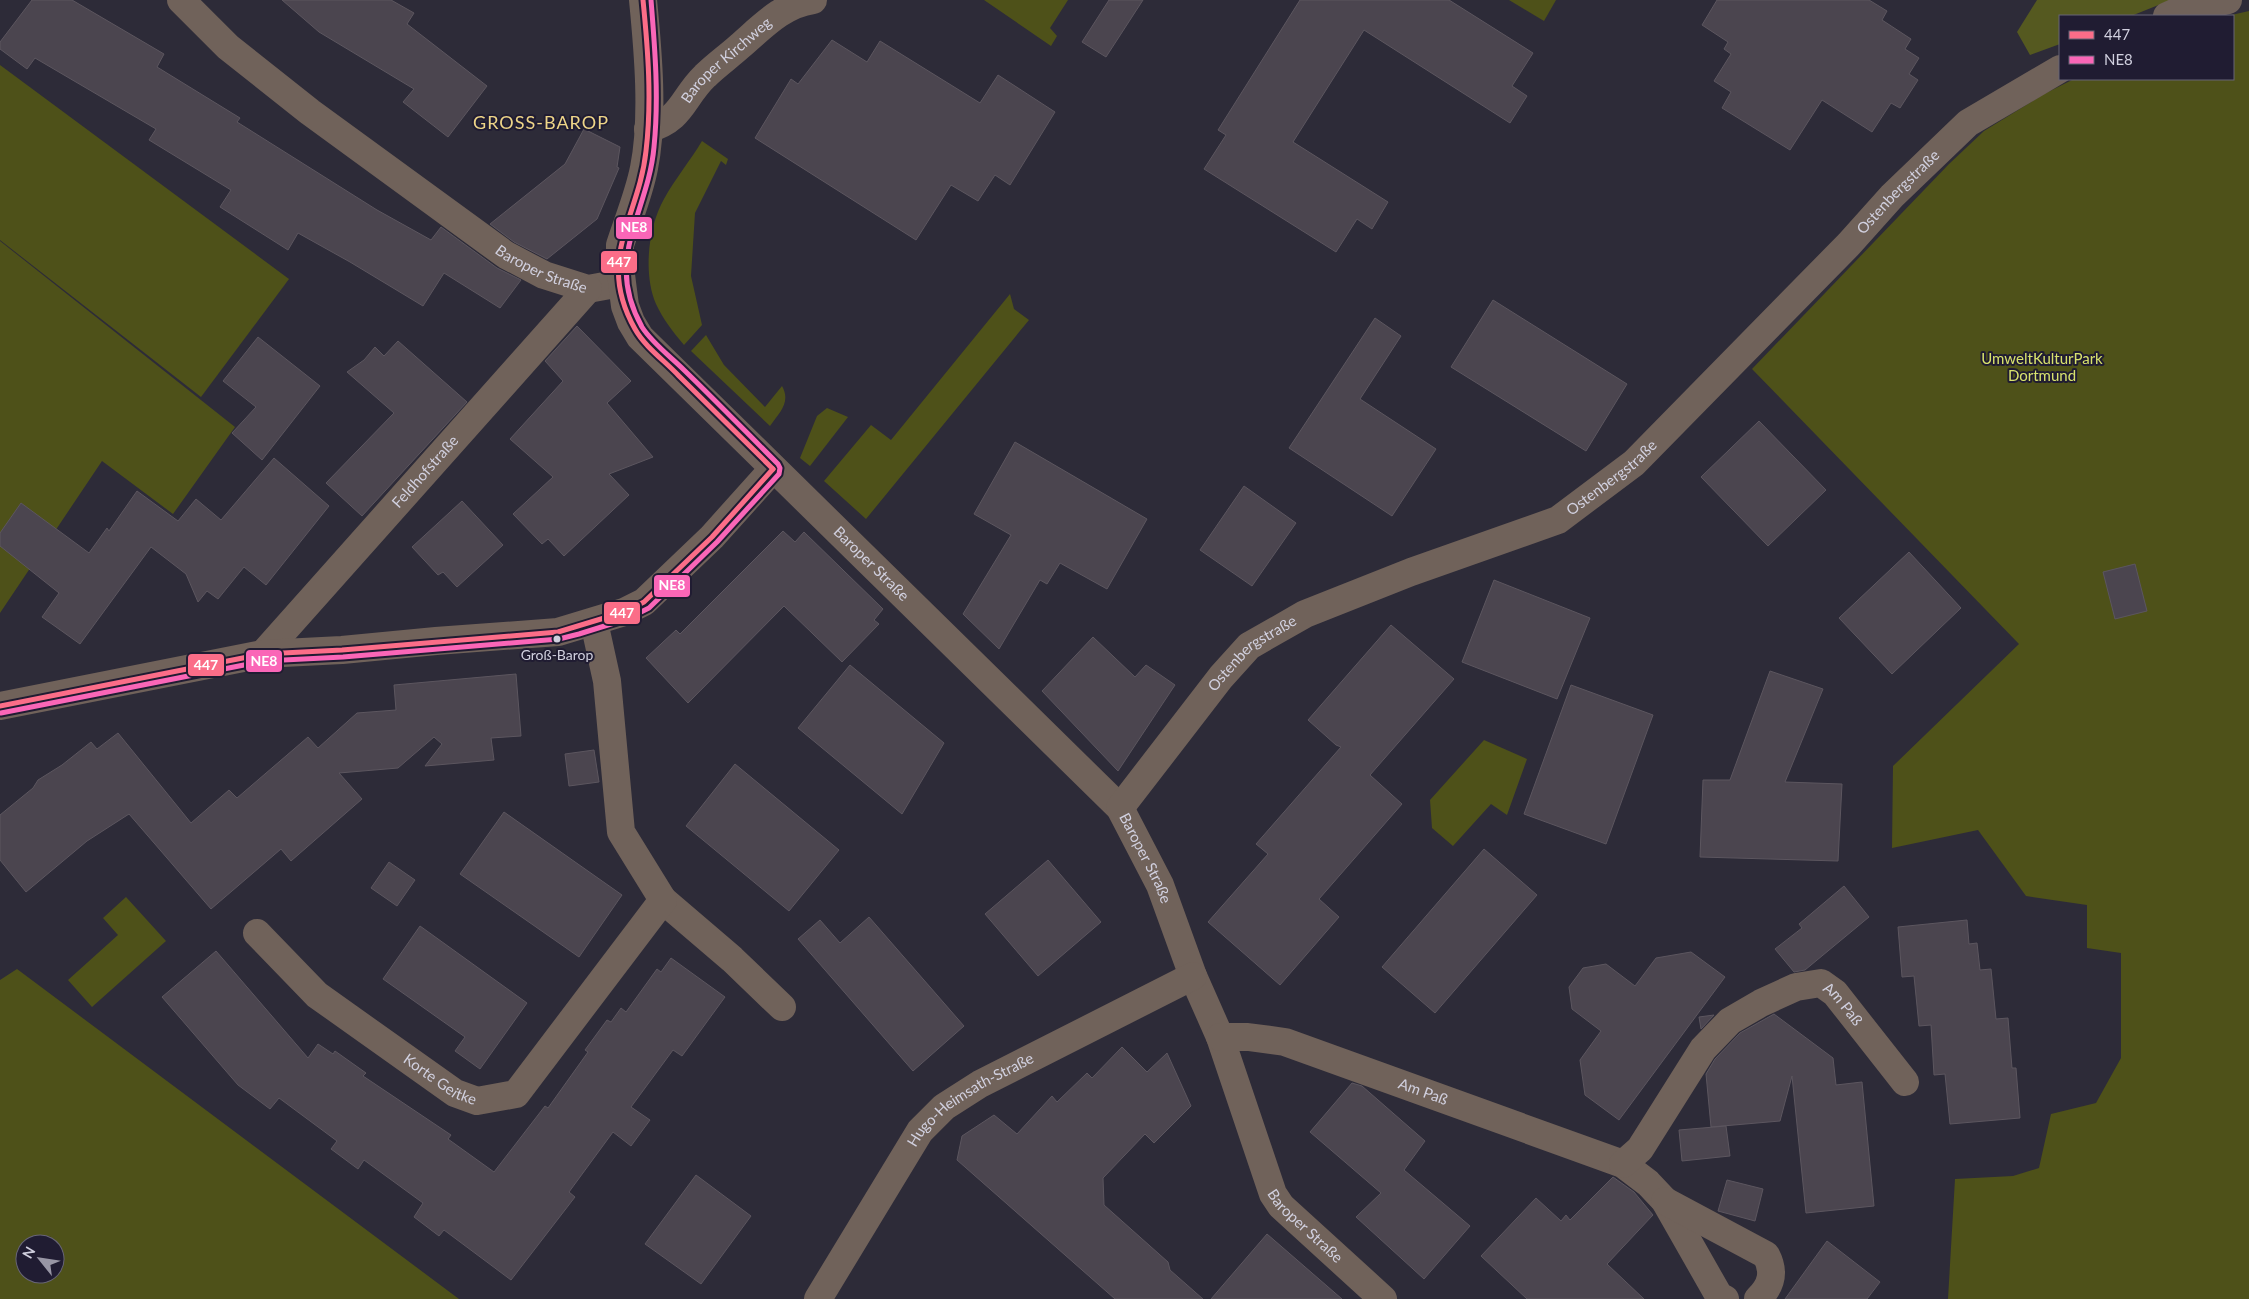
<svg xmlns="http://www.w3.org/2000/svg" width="2249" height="1299" font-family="Lato,sans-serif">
<rect width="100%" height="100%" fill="#2d2b38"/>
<!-- green -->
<g fill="#4e5119" fill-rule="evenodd">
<path d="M 984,0 L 1068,0 L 1050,28 L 1057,36 L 1051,46 Z"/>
<path d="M 1509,0 L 1556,0 L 1544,21 Z"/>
<path d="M 2249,11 L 2249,1299 L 1948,1299 L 1955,1179 L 2013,1176 L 2039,1168 L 2051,1114 L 2096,1103 L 2121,1058 L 2121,953 L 2087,948 L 2087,905 L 2026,896 L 1978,830 L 1892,848 L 1893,766 L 2019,644 L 1752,369 L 1949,164 L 1984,131 L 2044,94 L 2074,79 L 2233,79 L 2233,16 L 2227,16 Z"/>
<path d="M 0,65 L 289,279 L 201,397 L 0,240 Z"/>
<path d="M 702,141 L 728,159 L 726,165 L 721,161 L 695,213 L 691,276 L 702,325 L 684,345 C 673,332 663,319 656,304 C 643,274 648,227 664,199 C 675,179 690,161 702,141 Z"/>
<path d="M 0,241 L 235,427 L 173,514 L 102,461 L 0,613 Z"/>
<path d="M 1010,294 L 1014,309 L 1029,320 L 866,519 L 824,481 L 871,425 L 891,440 Z"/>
<path d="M 706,335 L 724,365 L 765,407 L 782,386 C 791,402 780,412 770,426 L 691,351 Z"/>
<path d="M 827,408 L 848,417 L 810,466 L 800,458 L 817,416 Z"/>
<path d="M 1484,740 L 1527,759 L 1507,815 L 1491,804 L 1453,846 L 1432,828 L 1430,800 Z"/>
<path d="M 126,897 L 166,941 L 92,1007 L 68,980 L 118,935 L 103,918 Z"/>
<path d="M 17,969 L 459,1299 L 0,1299 L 0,980 ZM 25,1244 L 55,1244 L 55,1274 L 25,1274 Z"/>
</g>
<!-- forest -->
<path fill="#555920" d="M 2037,0 L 2171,0 L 2131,16 L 2060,16 L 2060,44 L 2030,55 L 2017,32 Z"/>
<!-- building -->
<g fill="#4b454f" stroke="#5c565f">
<path d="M 32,0 L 72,0 L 164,54 L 157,67 L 240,118 L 237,122 L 377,210 L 431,240 L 441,227 L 497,268 L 521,280 L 500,308 L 444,273 L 423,306 L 350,262 L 298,233 L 288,250 L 220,207 L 231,190 L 149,140 L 156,129 L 35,58 L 27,69 L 0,49 L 0,42 Z"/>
<path d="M 282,0 L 391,0 L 414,13 L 407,24 L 487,86 L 448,137 L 403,102 L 414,89 L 319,32 Z"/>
<path d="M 1109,0 L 1143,0 L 1106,57 L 1082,42 Z"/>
<path d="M 1300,0 L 1449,0 L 1533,53 L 1512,86 L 1527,96 L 1510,123 L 1364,30 L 1293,142 L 1388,202 L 1372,229 L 1357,219 L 1336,252 L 1204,169 L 1226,135 L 1218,130 Z"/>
<path d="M 1717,0 L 1869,0 L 1887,11 L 1882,20 L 1911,39 L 1905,49 L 1919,58 L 1909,74 L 1918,80 L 1900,108 L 1891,103 L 1872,132 L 1822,100 L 1790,150 L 1722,108 L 1731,92 L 1714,81 L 1731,54 L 1724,49 L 1728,42 L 1702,25 Z"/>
<path d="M 832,40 L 867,62 L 880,41 L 980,103 L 998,75 L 1055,112 L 1010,185 L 995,175 L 978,201 L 951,185 L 916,240 L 755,138 L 791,79 L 798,84 Z"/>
<path d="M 584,129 L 620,147 L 617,167 L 619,168 L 597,219 L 547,259 L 514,242 L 490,224 L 565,164 Z"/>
<path d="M 1493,300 L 1627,384 L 1586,451 L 1451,367 Z"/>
<path d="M 1375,318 L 1401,336 L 1360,399 L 1436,449 L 1392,516 L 1289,448 Z"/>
<path d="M 577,326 L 631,381 L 607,403 L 653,457 L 609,474 L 629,495 L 564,556 L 548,539 L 542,544 L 513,514 L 553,477 L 510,439 L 563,381 L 545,361 Z"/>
<path d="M 258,337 L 320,386 L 262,460 L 232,433 L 256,407 L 223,381 Z"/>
<path d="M 398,341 L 467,402 L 362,516 L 326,483 L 394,413 L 347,372 L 364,360 L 375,347 L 384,356 Z"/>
<path d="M 1759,421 L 1826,490 L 1768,546 L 1701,477 Z"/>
<path d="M 1015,442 L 1147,519 L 1107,589 L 1060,563 L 1047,584 L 1040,580 L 999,649 L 963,614 L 1011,535 L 974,514 Z"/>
<path d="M 274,458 L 329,506 L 266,585 L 244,567 L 218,599 L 207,591 L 198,602 L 186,574 L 151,547 L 80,644 L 42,617 L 59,593 L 0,546 L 0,533 L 21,503 L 89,553 L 107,528 L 109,531 L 137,491 L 178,521 L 196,499 L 221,520 Z"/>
<path d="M 1244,486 L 1296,523 L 1252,586 L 1200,550 Z"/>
<path d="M 462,501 L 503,545 L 457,587 L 443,572 L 438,575 L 412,547 Z"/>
<path d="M 783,531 L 795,542 L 804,532 L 883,609 L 874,620 L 879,624 L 842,662 L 784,606 L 688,703 L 646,658 L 676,630 L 680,634 Z"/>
<path d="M 1909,552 L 1961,608 L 1892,674 L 1839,618 Z"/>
<path d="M 2135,564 L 2147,611 L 2115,619 L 2103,572 Z"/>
<path d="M 1494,580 L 1590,618 L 1557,699 L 1462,662 Z"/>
<path d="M 1391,625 L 1454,679 L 1370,775 L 1402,804 L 1319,899 L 1339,917 L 1280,985 L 1208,922 L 1268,854 L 1256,844 L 1341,747 L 1336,745 L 1308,720 Z"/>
<path d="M 1093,637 L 1135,677 L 1146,665 L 1175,685 L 1118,771 L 1042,691 Z"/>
<path d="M 850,665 L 944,743 L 902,814 L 798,728 Z"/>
<path d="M 1770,671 L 1823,689 L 1785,782 L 1842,784 L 1838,861 L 1700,857 L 1703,780 L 1730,780 Z"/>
<path d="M 516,674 L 521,736 L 491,738 L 494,760 L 425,766 L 442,744 L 434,737 L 398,768 L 339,773 L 362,799 L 291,861 L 281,849 L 211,909 L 129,814 L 87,841 L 26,892 L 0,860 L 0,815 L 33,788 L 38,780 L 62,765 L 91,742 L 97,749 L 118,733 L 191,823 L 229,790 L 237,798 L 308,737 L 318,748 L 357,713 L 396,710 L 394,685 Z"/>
<path d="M 1571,685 L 1653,715 L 1606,844 L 1524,814 Z"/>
<path d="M 594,750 L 599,782 L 569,786 L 565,754 Z"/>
<path d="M 735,764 L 839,850 L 789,911 L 686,826 Z"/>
<path d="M 504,812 L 622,895 L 579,957 L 460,874 Z"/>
<path d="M 1484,849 L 1537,895 L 1435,1013 L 1382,967 Z"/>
<path d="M 1048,860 L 1101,922 L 1038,976 L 985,914 Z"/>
<path d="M 389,862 L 415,880 L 397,906 L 371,888 Z"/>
<path d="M 1844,886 L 1869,917 L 1805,970 L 1794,972 L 1775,949 L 1802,928 L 1799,924 Z"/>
<path d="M 869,917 L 964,1026 L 913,1071 L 798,939 L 820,920 L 840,943 Z"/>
<path d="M 1967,920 L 1969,944 L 1977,943 L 1980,970 L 1991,969 L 1996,1019 L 2008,1018 L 2012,1068 L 2016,1068 L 2020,1118 L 1950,1124 L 1945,1074 L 1934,1075 L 1931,1025 L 1919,1026 L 1914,976 L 1902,977 L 1898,927 Z"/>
<path d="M 420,926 L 527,1003 L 480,1069 L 455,1051 L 465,1037 L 383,979 Z"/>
<path d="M 216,951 L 308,1058 L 318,1044 L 333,1054 L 335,1051 L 366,1073 L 363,1076 L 451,1135 L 448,1139 L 494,1172 L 545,1106 L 548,1108 L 588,1052 L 585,1050 L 607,1020 L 611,1022 L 621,1008 L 626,1012 L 657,969 L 661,972 L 671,958 L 725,997 L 682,1056 L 673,1050 L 631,1107 L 650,1120 L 631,1146 L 613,1132 L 569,1192 L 575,1197 L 511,1280 L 444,1230 L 439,1236 L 414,1217 L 423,1203 L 364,1160 L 358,1169 L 331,1149 L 337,1141 L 279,1098 L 270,1109 L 238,1085 L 162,997 Z"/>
<path d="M 1691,952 L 1725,977 L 1619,1120 L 1585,1095 L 1580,1060 L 1601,1031 L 1572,1009 L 1569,987 L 1583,968 L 1606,964 L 1635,986 L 1656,958 Z"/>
<path d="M 1774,1014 L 1833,1058 L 1836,1085 L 1862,1082 L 1874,1206 L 1806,1213 L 1792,1076 L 1780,1121 L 1711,1127 L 1706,1074 L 1715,1059 L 1740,1033 Z"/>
<path d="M 1714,1015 L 1701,1029 L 1699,1017 Z"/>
<path d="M 1122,1047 L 1147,1072 L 1167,1053 L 1191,1106 L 1154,1143 L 1145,1134 L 1103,1178 L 1104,1205 L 1168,1262 L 1170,1270 L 1203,1299 L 1115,1299 L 957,1160 L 962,1136 L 994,1115 L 1017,1134 L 1052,1096 L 1057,1102 L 1087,1073 L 1092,1078 Z"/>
<path d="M 1352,1083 L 1362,1086 L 1425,1141 L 1404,1170 L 1470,1226 L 1424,1279 L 1356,1217 L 1381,1193 L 1310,1132 Z"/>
<path d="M 1726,1126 L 1730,1156 L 1682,1161 L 1679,1130 Z"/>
<path d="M 696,1175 L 751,1216 L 701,1284 L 645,1244 Z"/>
<path d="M 1613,1177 L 1634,1192 L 1653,1215 L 1607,1264 L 1644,1299 L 1527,1299 L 1481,1256 L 1536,1198 L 1561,1221 L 1566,1215 L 1570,1220 Z"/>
<path d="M 1727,1180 L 1763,1189 L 1755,1221 L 1718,1211 Z"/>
<path d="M 1267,1234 L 1342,1299 L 1211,1299 Z"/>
<path d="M 1827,1241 L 1880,1282 L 1867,1299 L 1785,1299 Z"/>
</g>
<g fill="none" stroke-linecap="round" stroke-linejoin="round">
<!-- minor -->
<g stroke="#70625a" stroke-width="28">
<path id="s1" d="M 181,0 L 228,47 L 310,112 L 506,255 L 544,275 L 588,289 L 621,283"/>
<path id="s2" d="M 643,0 C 648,51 654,118 644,168 C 639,194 628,220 620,245 L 620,267 L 625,306 L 631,322 L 640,337 L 1120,808 L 1160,885 L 1193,976 L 1220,1037 L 1273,1194 L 1281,1206 L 1383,1299"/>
<path d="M 2167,16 L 2176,12 L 2228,0"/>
<path id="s3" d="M 648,129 C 683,119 682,98 705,76 C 716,65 729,56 740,46 C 762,27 783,4 813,0"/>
<path id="s4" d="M 263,654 L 588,289"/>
<path d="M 0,706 L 263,654 L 342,650 L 436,641 L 558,632 L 624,612 L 644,602 L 712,537 L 773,469"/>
<path id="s5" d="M 1120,808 L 1221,677 L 1249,646 L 1305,614 L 1411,572 L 1558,520 L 1634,463 L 1849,244 L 1892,196 L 1968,123 L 2060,69"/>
<path d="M 663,900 L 732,959 L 782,1007"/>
<path id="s6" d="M 257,933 L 317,995 L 455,1093 L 477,1101 L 516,1094 L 663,900 L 621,832 L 607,681 L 594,622"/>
<path id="s7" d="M 1220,1037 L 1248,1037 L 1285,1042 L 1623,1164 L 1648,1183 L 1665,1201 L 1719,1296 L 1725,1299"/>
<path id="s8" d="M 1623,1164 L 1640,1149 L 1703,1049 L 1730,1021 L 1761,1003 L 1796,987 L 1821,983 L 1835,993 L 1905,1082"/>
<path d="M 1665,1201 L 1766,1255 C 1775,1272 1772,1285 1758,1299"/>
<path id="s9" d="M 818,1299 L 920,1131 L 944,1107 L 980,1084 L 1193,976"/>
</g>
<defs>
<g id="bus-1">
<path d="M 643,0 C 648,50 652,101 646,151 C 639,218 595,258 635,329 C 645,347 665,361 679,376 C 710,407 742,438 773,469"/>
<path d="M 0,706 L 263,654 L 342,650 L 558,632 L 624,612 L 644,602 L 712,537 L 773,469"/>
</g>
<path id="bus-2" d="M 1,713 L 264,661 L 343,657 L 559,639 L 579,634 L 627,619 L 649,608 L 717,542 L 779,474 L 780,468 L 778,464 C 747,433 716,401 684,370 C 671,357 652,343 642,327 C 603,258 648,214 654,147 C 659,98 655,49 651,0"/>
</defs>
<!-- bus-1 casing -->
<use href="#bus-1" stroke="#201c32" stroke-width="9"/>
<!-- bus-2 casing -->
<use href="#bus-2" stroke="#201c32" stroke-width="9"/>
<!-- bus-1 -->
<use href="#bus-1" stroke="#fb6d88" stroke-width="5"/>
<!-- bus-2 -->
<use href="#bus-2" stroke="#fa66b7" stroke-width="5"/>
</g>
<!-- markers -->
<circle fill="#d1d0df" stroke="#201c32" stroke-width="2" cx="557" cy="639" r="4.5"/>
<g text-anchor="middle" stroke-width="4" stroke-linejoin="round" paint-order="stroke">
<!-- bus labels -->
<g font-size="14" fill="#d1d0df" stroke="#201c32">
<text x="557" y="660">Groß-Barop</text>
</g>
<!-- street labels -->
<g font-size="15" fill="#d1d0df" stroke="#201c32">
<text dy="5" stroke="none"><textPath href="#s3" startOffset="106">Baroper Kirchweg</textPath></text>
<text dy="5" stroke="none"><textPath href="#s5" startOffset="1015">Ostenbergstraße</textPath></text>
<text dy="5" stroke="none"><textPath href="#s1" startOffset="452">Baroper Straße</textPath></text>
<text dy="5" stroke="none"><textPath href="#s4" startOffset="244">Feldhofstraße</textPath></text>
<text dy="5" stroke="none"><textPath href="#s5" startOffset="610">Ostenbergstraße</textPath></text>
<text dy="5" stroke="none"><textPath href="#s2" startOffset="669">Baroper Straße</textPath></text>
<text dy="5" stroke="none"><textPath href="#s5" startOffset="205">Ostenbergstraße</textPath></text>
<text dy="5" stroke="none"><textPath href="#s2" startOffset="1074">Baroper Straße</textPath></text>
<text dy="5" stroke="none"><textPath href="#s8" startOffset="310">Am Paß</textPath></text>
<text dy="5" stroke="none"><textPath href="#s6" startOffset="236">Korte Geitke</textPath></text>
<text dy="5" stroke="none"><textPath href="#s7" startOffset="212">Am Paß</textPath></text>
<text dy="5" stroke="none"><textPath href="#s9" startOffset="256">Hugo-Heimsath-Straße</textPath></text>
<text dy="5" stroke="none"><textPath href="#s2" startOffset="1479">Baroper Straße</textPath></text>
</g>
<!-- park labels -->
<g font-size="15" fill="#d8e26d" stroke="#201c32">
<text x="2042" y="364">UmweltKulturPark<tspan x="2042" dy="17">Dortmund</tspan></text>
</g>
<!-- quarter labels -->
<g font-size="18" letter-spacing="1" fill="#eed588" stroke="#201c32">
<text x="541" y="129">GROSS-BAROP</text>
</g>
</g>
<g stroke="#201c32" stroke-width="2">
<rect x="615" y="216" width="38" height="24" rx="5" fill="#fa66b7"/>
<rect x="600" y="250" width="38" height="24" rx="5" fill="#fb6d88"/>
<rect x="653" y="574" width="38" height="24" rx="5" fill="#fa66b7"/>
<rect x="603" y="601" width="38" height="24" rx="5" fill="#fb6d88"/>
<rect x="245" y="649" width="38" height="24" rx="5" fill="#fa66b7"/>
<rect x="187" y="653" width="38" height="24" rx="5" fill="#fb6d88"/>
</g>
<g font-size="14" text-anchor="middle" font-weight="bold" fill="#fff">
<text x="634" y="232">NE8</text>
<text x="619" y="267">447</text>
<text x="672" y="590">NE8</text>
<text x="622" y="618">447</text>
<text x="264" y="666">NE8</text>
<text x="206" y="670">447</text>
</g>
<!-- legend -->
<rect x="2059" y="15" width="175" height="65" fill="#201c32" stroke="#676477"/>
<rect x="2069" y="31" width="25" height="8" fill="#fb6d88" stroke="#676477"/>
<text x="2104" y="40" font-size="15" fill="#d1d0df">447</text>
<rect x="2069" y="56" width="25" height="8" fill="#fa66b7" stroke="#676477"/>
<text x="2104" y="65" font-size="15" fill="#d1d0df">NE8</text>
<!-- north arrow -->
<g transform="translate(40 1259) rotate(300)"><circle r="24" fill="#201c32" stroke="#676477"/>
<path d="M0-4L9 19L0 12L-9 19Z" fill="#9896a5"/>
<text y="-8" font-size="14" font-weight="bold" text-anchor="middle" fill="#d1d0df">N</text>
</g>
</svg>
